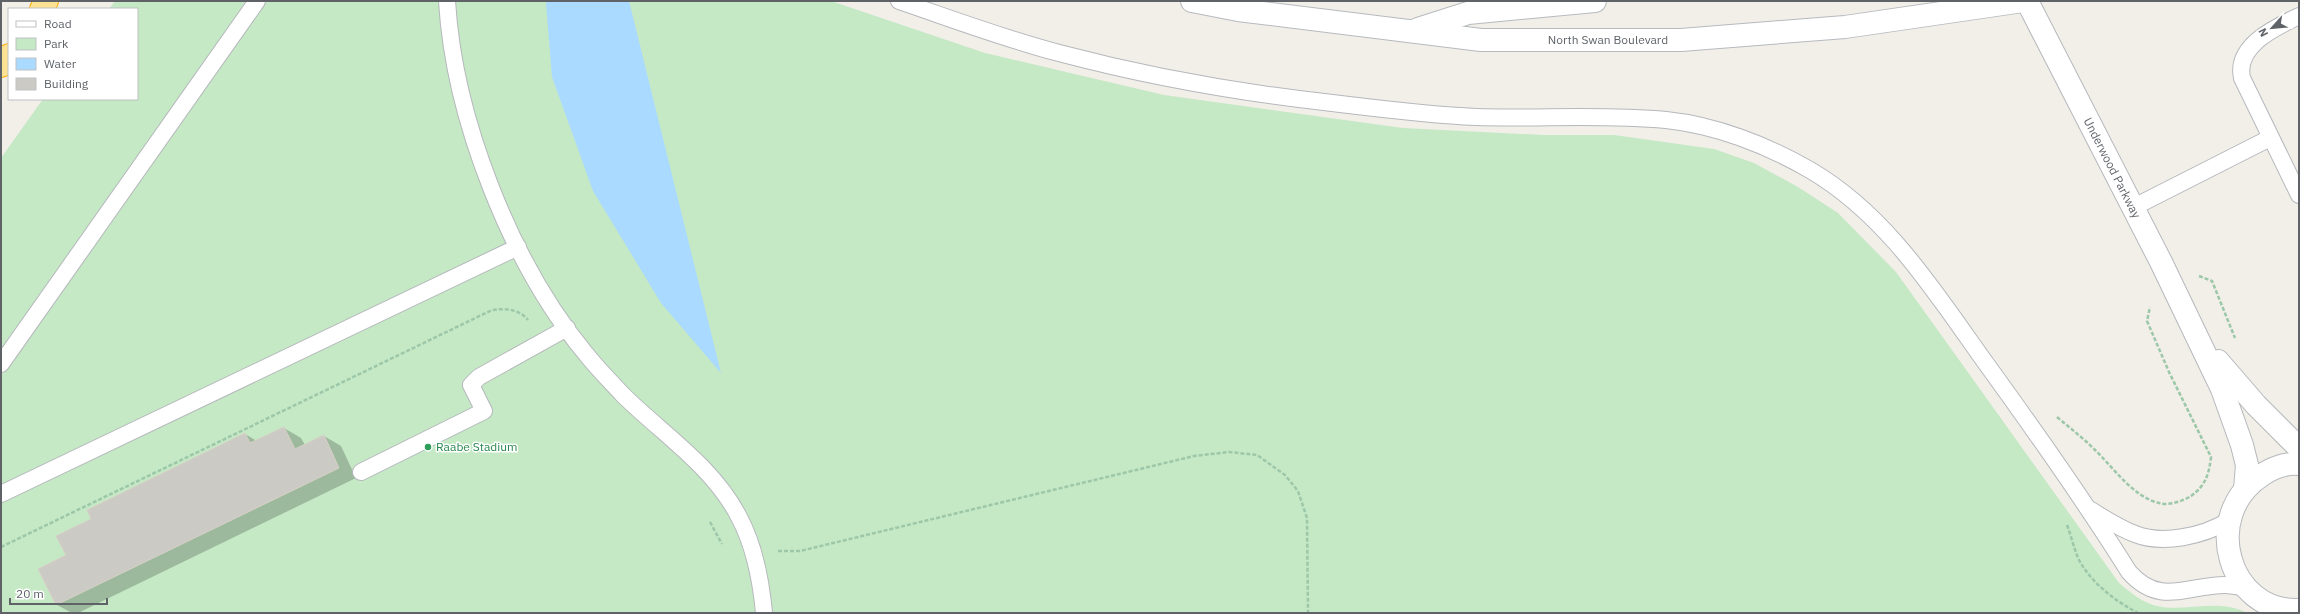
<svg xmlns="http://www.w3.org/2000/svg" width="2300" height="614" font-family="'IBM Plex Sans',sans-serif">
<rect width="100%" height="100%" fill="#f1efe8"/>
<!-- green -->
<path fill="#c5e8c5" d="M 115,1 L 831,1 L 985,53 L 1164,95 L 1403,128 L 1543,135 L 1614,135 L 1714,149 L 1754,163 L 1798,187 L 1838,213 L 1896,272 L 2119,583 C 2130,592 2139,600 2153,605 C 2182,614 2217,597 2247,613 L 1,613 L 1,158 L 43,99 L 137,99 L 137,9 L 109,9 Z"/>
<!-- water -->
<path fill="#aadaff" d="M 548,1 L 629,1 L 721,373 L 661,303 L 593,191 L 552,77 L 546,3 Z"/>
<!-- shadow -->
<path fill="#0003" d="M 284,428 L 301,438 L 305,445 L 324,436 L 341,446 L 356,478 L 78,613 L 72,613 L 57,605 L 67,556 L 245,434 L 257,441 Z"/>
<!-- building -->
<path fill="#cccac5" stroke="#d6d1c6" d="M 284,427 L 295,449 L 324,435 L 339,468 L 56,605 L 38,569 L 66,555 L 56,536 L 91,519 L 87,510 L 245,433 L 250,443 Z"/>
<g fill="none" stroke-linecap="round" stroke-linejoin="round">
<defs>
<g id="lane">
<path d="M 447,1 C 454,118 511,264 586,354 C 597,368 610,381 622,394 C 661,433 713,466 739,517 C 755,547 761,580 764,613"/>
<path d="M 899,1 C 952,19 1005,39 1059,53 C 1146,76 1235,92 1324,102 C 1374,108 1426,115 1476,117 C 1539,119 1603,114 1666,120 C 1715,125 1767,145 1810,170 C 1887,215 1934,291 1985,362 C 2035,431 2084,500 2129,572 C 2160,607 2187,585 2225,585 C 2232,585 2240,587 2247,588"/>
<path d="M 2299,16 C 2274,28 2235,46 2242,78 L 2299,195"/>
<path d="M 2132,208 L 2270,138"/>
<path d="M 1,364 L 257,1"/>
<path d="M 361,472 L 484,411 L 471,385 L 479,377 L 567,328"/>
<path d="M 1,494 L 518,247"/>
<path d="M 2091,510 C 2105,519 2119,528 2135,534 C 2163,545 2203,536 2228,521"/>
</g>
<g id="street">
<path d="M 2027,1 L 2161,262 L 2222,389 L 2242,445 L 2247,465 L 2245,489"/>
<path d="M 2218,361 L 2256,405 L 2299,448"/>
<path d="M 2299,464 C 2286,463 2272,468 2262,475 C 2200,515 2228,613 2299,610"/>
</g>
<g id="secondary">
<path d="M 1192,1 L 1238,10 L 1481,40 L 1681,40 L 1845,27 L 2023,1"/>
<path d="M 1418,29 L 1468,13 L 1595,1"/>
</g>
<g id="highway">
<path d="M 41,9 L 47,1"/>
<path d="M 1,66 L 9,55"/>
</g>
</defs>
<!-- lane casing -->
<use href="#lane" stroke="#b5b8bc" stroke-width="18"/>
<!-- street casing -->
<use href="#street" stroke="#b5b8bc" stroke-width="24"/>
<!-- secondary casing -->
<use href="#secondary" stroke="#b6babf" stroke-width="24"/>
<!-- highway casing -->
<use href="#highway" stroke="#f9ab00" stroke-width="24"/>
<!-- path -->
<g stroke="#9cc7a9" stroke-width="2.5" stroke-dasharray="4 2" stroke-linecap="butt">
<path d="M 2199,276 L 2212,281 L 2235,338"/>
<path d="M 2057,417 C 2070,428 2083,438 2094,449 C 2113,467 2133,497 2159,503 C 2169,506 2183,501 2191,496 C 2205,486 2209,475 2211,457 L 2169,372 L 2147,321 L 2150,307"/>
<path d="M 710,522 L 722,544"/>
<path d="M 2067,525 C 2071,536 2074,548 2078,558 C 2090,582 2115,601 2138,613"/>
<path d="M 1,547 L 492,310 C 506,308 519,309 528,320"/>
<path d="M 778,551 L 800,551 L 1194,456 L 1229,452 L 1257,455 L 1285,475 L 1298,491 L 1307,518 L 1308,613"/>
</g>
<!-- lane -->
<use href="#lane" stroke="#fff" stroke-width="16"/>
<!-- street -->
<use href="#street" stroke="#fff" stroke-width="22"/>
<!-- secondary -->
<use href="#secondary" stroke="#fff" stroke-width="22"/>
<!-- highway -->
<use href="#highway" stroke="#fde293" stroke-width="22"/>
</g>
<!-- markers -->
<circle fill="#2e9e5b" stroke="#fff" stroke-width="1.5" cx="428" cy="447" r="4"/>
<g text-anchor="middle" stroke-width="3" stroke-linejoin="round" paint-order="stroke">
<!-- street labels -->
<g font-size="12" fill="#5f6368" stroke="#fff">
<text x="1608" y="44">North Swan Boulevard</text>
<text transform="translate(2112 168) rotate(63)" y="4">Underwood Parkway</text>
</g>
<!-- leisure labels -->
<g font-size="12" fill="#27864d" stroke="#fff" text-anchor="start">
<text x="436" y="451">Raabe Stadium</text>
</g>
</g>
<!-- border -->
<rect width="2300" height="614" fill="none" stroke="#5f6368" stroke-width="4"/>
<!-- legend -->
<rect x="8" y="8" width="130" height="92" fill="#ffffff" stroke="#bfc1c3"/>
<rect x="16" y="21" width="20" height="6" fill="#ffffff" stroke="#bfc1c3"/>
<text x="44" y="28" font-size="12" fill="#5f6368">Road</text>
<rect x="16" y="38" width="20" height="12" fill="#c5e8c5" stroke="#bfc1c3"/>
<text x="44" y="48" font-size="12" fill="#5f6368">Park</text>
<rect x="16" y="58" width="20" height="12" fill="#aadaff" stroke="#bfc1c3"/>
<text x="44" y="68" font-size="12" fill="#5f6368">Water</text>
<rect x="16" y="78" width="20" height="12" fill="#cccac5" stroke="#bfc1c3"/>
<text x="44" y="88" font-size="12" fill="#5f6368">Building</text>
<!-- north arrow -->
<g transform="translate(2272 28) rotate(243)" stroke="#ffffff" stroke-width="3" paint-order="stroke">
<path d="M0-3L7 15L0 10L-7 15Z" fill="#5f6368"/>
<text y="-6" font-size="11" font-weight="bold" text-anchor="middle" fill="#5f6368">N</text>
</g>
<!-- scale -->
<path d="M10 598v6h97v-6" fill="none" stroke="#5f6368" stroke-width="2"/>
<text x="16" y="598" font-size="12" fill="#5f6368" stroke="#ffffff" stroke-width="3" paint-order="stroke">20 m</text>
</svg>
